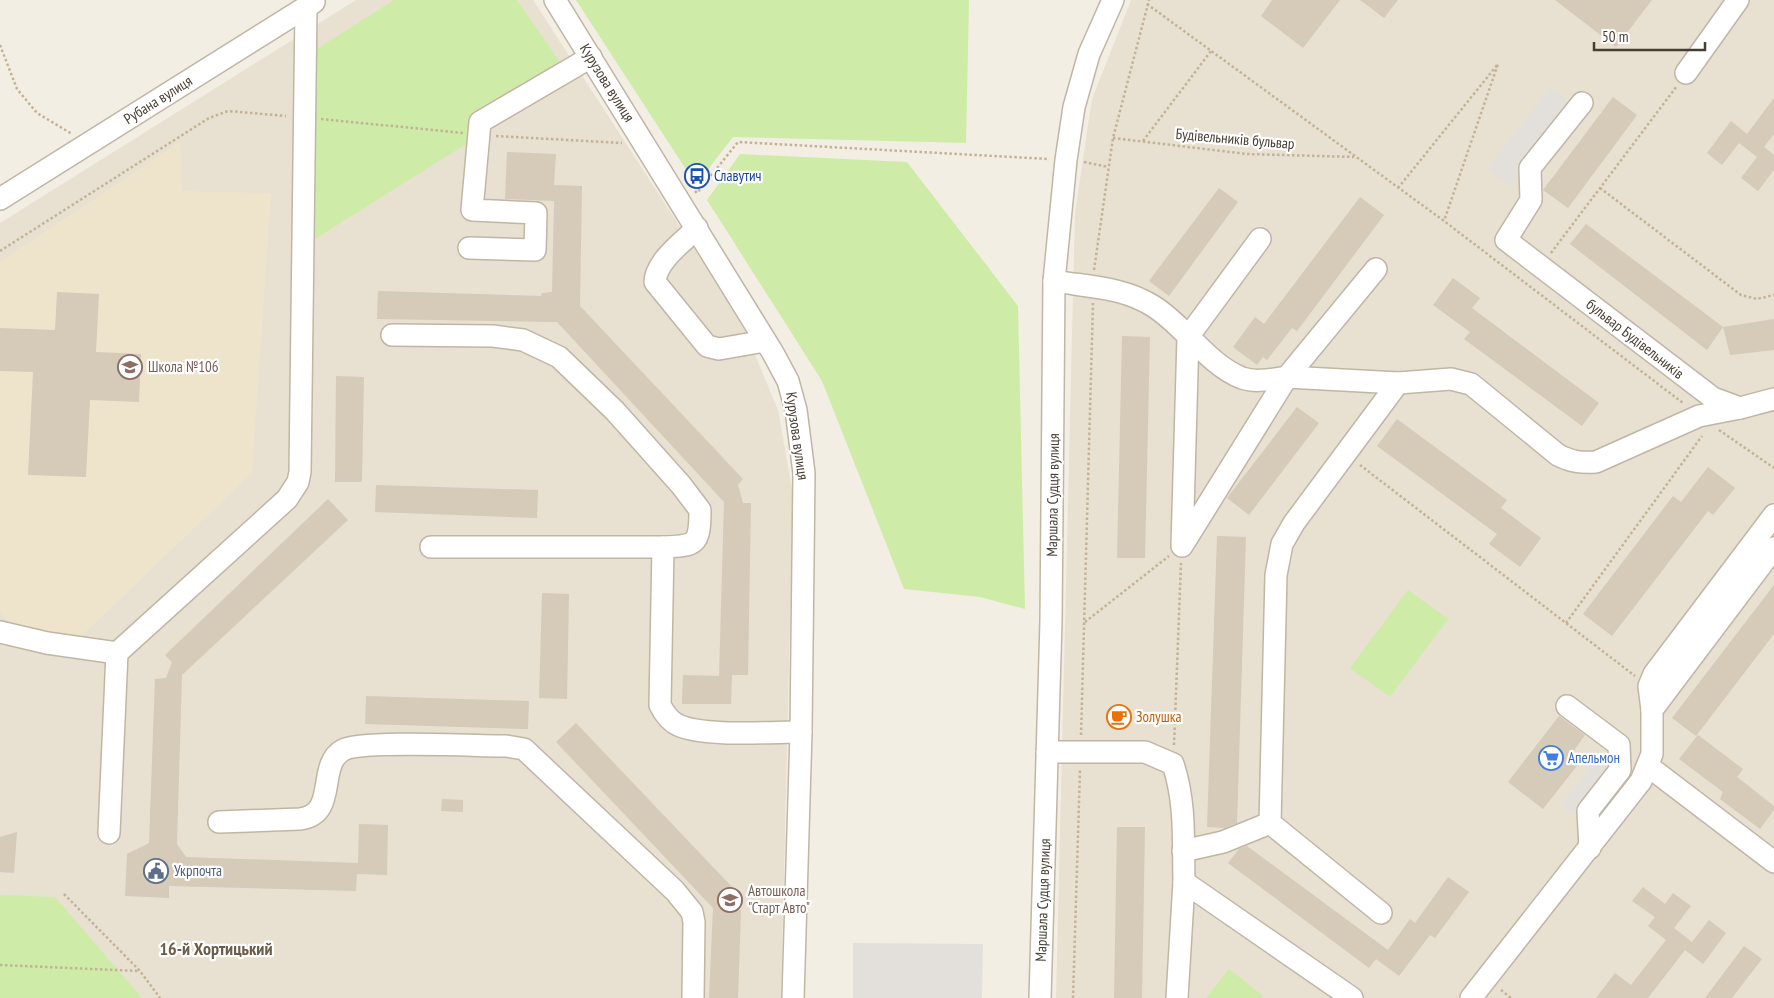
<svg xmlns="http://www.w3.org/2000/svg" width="1774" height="998" font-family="'PT Sans Narrow',sans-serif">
<rect width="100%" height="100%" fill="#f3eee3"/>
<!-- residential -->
<g fill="#e8e0d1">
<path d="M 356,0 L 533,0 L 741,321 L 778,410 L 793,495 L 781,998 L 0,998 L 0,223 Z"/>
<path d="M 1131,0 L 1774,0 L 1774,998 L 1056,998 L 1075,213 L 1092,99 Z"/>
</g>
<!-- education -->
<path fill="#eee4cc" d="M 180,142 L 182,191 L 271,193 L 252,473 L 72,645 L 20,635 L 0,610 L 0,262 Z"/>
<!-- green -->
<g fill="#ceeca8">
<path d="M 394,0 L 517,0 L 571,78 L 315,239 L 317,49 Z"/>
<path d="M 576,0 L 969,0 L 966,143 L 733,137 L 696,185 Z"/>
<path d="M 740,154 L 907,162 L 1018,306 L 1025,609 L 980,597 L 904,589 L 822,381 L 707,200 Z"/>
<path d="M 1408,590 L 1448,619 L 1390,697 L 1350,668 Z"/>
<path d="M 0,895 L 55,897 L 142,998 L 0,998 Z"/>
<path d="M 1229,969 L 1263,996 L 1261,998 L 1206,998 Z"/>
</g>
<!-- parking -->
<g fill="#e3e0dc">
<path d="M 1550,87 L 1573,105 L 1511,187 L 1488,169 Z"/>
<path d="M 1603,750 L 1637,775 L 1604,819 L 1595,812 L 1574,815 L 1561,806 Z"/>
<path d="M 853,943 L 983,944 L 982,998 L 853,998 Z"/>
</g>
<!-- building -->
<g fill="#d6cab8">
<path d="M 1272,0 L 1340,0 L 1303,48 L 1261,16 Z"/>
<path d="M 1360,0 L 1398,0 L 1384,18 Z"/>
<path d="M 1555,0 L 1652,0 L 1616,47 Z"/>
<path d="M 1613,97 L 1637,115 L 1568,208 L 1543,190 Z"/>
<path d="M 1774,98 L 1774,134 L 1764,147 L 1774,155 L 1774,170 L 1758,191 L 1741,178 L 1757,157 L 1739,143 L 1722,165 L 1707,153 L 1731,121 L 1747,134 Z"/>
<path d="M 507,152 L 556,154 L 554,185 L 582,186 L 580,306 L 743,479 L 738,485 L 743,503 L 751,503 L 748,675 L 732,675 L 731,704 L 682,704 L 683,675 L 719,676 L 724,502 L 557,322 L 377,319 L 378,291 L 541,296 L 542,293 L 552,292 L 554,201 L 505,199 Z"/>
<path d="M 1219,188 L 1238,202 L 1169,296 L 1149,281 Z"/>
<path d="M 1360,197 L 1384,215 L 1297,331 L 1292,328 L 1267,360 L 1263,357 L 1257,365 L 1233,347 L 1255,317 L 1264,324 Z"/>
<path d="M 1586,224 L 1723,327 L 1707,350 L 1570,244 Z"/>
<path d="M 1453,278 L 1480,298 L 1472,308 L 1599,403 L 1582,426 L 1464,339 L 1470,332 L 1433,305 Z"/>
<path d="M 57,292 L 99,294 L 96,352 L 141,354 L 139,402 L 90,400 L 86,477 L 28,475 L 33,372 L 0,371 L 0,328 L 55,330 Z"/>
<path d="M 1774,319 L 1774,350 L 1730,355 L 1723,327 Z"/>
<path d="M 1122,336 L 1150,337 L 1145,558 L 1117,558 Z"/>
<path d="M 336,376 L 364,377 L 362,482 L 335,482 Z"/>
<path d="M 1297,407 L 1319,423 L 1249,515 L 1227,498 Z"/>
<path d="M 1397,419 L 1507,500 L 1501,508 L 1541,538 L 1520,567 L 1489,544 L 1497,534 L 1377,446 Z"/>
<path d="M 1708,467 L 1735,488 L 1713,515 L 1708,511 L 1612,636 L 1583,614 L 1673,496 L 1681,502 Z"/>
<path d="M 376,485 L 538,490 L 537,518 L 375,512 Z"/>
<path d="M 328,499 L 348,520 L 182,675 L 177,844 L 186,857 L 358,863 L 359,824 L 388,825 L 387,875 L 357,874 L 356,891 L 169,886 L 169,898 L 125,896 L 127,854 L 149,843 L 155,679 L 166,678 L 172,662 L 165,655 Z"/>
<path d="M 1217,536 L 1246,537 L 1237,823 L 1225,828 L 1207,827 Z"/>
<path d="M 1774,585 L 1774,634 L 1696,736 L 1672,718 Z"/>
<path d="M 542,593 L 569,594 L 567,699 L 539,698 Z"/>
<path d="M 366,696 L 529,701 L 528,729 L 365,724 Z"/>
<path d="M 1559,716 L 1585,735 L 1571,755 L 1580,762 L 1543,809 L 1508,782 Z"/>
<path d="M 576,723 L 732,887 L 725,893 L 731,899 L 730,910 L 741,910 L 738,998 L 709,998 L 713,908 L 556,742 Z"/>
<path d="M 1698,735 L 1743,769 L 1737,777 L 1774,806 L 1774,810 L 1760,829 L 1720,799 L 1723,792 L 1679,759 Z"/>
<path d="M 442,799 L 463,800 L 463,812 L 441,811 Z"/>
<path d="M 1117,827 L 1145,827 L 1142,998 L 1114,998 Z"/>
<path d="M 17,832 L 14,873 L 0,872 L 0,837 Z"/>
<path d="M 1247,846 L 1388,950 L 1410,919 L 1415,923 L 1448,877 L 1469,892 L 1435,938 L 1430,935 L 1399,976 L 1376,959 L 1369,968 L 1228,863 L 1239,849 Z"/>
<path d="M 1643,887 L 1665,904 L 1673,893 L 1691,906 L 1674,928 L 1692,942 L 1709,920 L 1726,933 L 1703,964 L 1685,950 L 1648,998 L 1596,998 L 1615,973 L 1631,985 L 1666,940 L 1648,926 L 1655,917 L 1632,901 Z"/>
<path d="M 1744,946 L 1762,959 L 1732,998 L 1705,998 Z"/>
</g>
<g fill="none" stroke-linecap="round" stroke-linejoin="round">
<defs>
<g id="minor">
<path d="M 555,0 L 773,353 L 788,381 L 796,410 L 804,473 L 801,732 L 793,998"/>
<path d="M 1686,73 L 1738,0"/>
<path d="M 1582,103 L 1530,168 L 1531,200 L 1506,240 L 1713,398 L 1740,408 L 1774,399"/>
<path d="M 0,199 L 314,2"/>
<path d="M 697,228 C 682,243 656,261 655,282 L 707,346 L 719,349 L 765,341"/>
<path d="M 1260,239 L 1188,337 L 1182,546 L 1287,377 L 1398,383 L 1451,379 L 1471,384 L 1558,455 C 1572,462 1581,463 1596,462 L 1699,416 L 1740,408"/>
<path d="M 469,248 L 535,250 L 536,213 L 472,210 L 480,122 L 591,57"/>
<path d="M 1054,281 C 1089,287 1123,287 1153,306 C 1184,325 1208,365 1242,378 C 1256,383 1273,379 1287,377 L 1376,269"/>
<path d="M 392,335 L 493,336 L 523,340 L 559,357 L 615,411 L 681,485 L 700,510 C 700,545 696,546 663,547 L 660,705 C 664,713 669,721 678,725 C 703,737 770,732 801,732"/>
<path d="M 431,547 L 663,547"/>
<path d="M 0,632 L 47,643 L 117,653"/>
<path d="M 1567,706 L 1619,745 L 1620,770 L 1588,811 L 1590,848"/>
<path d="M 1652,710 L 1649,686 L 1654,674 L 1774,515"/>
<path d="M 1047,752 L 1145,752 L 1173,764 C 1186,803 1183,842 1184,882"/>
<path d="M 1648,766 L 1774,862"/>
<path d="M 219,822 L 300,819 C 339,814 316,765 343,750 C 361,740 478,746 506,746 L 524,749 L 675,891 L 692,912 L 694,922 L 693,998"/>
<path d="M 109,833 L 117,653 L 287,499 L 298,482 L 300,472 L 306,7"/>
<path d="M 1183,851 L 1223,842 L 1270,823"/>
<path d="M 1381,913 L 1270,823 L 1276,575 L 1282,544 L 1294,523 L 1398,383"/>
<path d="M 1040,998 L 1051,621 L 1054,281 L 1066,160 L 1074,107 L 1089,54 L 1113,0"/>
<path d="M 1177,998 L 1184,882 L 1352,998"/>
<path d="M 1471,998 L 1641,781 L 1652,754 L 1652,710 L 1774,548"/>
</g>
</defs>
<!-- minor casing -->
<use href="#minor" stroke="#c0b6a5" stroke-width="24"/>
<!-- path -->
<g stroke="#c3b295" stroke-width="2.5" stroke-dasharray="2.5 2.5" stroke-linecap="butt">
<path d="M 1147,4 L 1444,221 L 1683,403"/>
<path d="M 0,45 L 17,89 L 37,113 L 72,134"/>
<path d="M 321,119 L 463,133"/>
<path d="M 496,136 L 622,143"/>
<path d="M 1113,138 L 1247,154 L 1354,157"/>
<path d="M 1143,141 L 1211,51"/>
<path d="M 1084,162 L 1108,167"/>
<path d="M 1398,188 L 1498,64 L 1444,221"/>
<path d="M 1600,188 L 1741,295 L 1757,299 L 1774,295"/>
<path d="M 695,191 L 697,193 L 738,142 L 1049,159"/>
<path d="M 0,251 L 209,118 L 228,111 L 286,116"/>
<path d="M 1551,253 L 1677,86"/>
<path d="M 1094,270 L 1113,138 L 1149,0"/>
<path d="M 1719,430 L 1774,468"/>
<path d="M 1360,465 L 1635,676"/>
<path d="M 1085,622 L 1169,556"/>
<path d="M 1566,623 L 1702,436"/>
<path d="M 1081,735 L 1093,303"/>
<path d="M 1174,745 L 1181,563"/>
<path d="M 64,894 L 140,971 L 160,998"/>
<path d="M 0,965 L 139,971"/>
<path d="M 1501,990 L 1511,998"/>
<path d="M 1073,998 L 1080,770"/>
</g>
<!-- minor -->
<use href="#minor" stroke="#fff" stroke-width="21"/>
</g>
<!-- icons -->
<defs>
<symbol id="bus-ring" viewBox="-11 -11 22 22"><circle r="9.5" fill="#fff" stroke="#1a4fb4" stroke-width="1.5"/><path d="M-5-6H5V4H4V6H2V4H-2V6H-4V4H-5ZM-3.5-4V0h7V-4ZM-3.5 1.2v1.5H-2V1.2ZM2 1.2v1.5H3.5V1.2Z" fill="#1a4fb4"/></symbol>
<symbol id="school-ring" viewBox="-11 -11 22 22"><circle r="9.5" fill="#fff" stroke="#8d6e63" stroke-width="1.5"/><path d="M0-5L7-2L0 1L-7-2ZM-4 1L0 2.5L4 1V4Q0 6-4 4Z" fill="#8d6e63"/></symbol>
<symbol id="cafe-ring" viewBox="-11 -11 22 22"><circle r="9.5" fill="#fff" stroke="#e8710a" stroke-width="1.5"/><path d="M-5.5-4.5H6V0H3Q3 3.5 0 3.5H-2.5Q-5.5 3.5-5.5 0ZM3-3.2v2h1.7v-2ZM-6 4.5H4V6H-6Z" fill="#e8710a"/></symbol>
<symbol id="supermarket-ring" viewBox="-11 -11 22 22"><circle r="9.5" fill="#fff" stroke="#3f7fe0" stroke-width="1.5"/><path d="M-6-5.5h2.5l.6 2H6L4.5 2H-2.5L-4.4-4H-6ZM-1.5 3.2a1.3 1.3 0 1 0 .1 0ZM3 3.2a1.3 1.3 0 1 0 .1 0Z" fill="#3f7fe0"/></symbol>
<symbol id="civic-ring" viewBox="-11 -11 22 22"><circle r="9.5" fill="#fff" stroke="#5c6f8a" stroke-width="1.5"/><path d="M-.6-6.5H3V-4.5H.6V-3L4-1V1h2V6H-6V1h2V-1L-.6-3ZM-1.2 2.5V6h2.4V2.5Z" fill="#5c6f8a"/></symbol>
</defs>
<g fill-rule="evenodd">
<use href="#bus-ring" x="683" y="162" width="28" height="28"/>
<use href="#school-ring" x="116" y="353" width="28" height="28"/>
<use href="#cafe-ring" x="1105" y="703" width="28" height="28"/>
<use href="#supermarket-ring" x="1537" y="744" width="28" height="28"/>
<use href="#civic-ring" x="142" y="857" width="28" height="28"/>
<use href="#school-ring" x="716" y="886" width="28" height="28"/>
</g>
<g text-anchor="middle" stroke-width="4.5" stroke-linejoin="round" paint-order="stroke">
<!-- street labels -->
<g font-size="15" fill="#463e33" stroke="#fff">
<text transform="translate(607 83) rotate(58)" y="5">Курузова вулиця</text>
<text transform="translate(158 100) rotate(-32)" y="5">Рубана вулиця</text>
<text transform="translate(1235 139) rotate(5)" y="5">Будівельників бульвар</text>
<text transform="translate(1635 339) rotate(38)" y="5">бульвар Будівельників</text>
<text transform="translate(797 436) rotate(82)" y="5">Курузова вулиця</text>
<text transform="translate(1053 495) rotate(-89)" y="5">Маршала Судця вулиця</text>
<text transform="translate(1043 900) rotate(-88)" y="5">Маршала Судця вулиця</text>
</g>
<!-- transit labels -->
<g font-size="15" fill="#164399" stroke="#fff" text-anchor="start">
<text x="714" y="181">Славутич</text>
</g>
<!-- education labels -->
<g font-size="15" fill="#785e54" stroke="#fff" text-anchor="start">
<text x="148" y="372">Школа №106</text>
<text x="748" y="896">Автошкола<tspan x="748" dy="17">"Старт Авто"</tspan></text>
</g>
<!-- food labels -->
<g font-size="15" fill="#c56008" stroke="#fff" text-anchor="start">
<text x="1136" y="722">Золушка</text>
</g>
<!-- shop labels -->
<g font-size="15" fill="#366cbe" stroke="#fff" text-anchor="start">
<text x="1568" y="763">Апельмон</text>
</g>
<!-- service labels -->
<g font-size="15" fill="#4e5e75" stroke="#fff" text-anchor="start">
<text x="174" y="876">Укрпочта</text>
</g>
<!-- quarter labels -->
<g font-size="18" font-weight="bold" fill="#6a5c49" stroke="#fff">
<text x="216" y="955">16-й Хортицький</text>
</g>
</g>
<!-- scale -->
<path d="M1594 42v8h111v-8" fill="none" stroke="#463e33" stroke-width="2.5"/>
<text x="1602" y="42" font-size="15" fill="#463e33" stroke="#ffffff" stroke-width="4" paint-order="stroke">50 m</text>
</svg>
